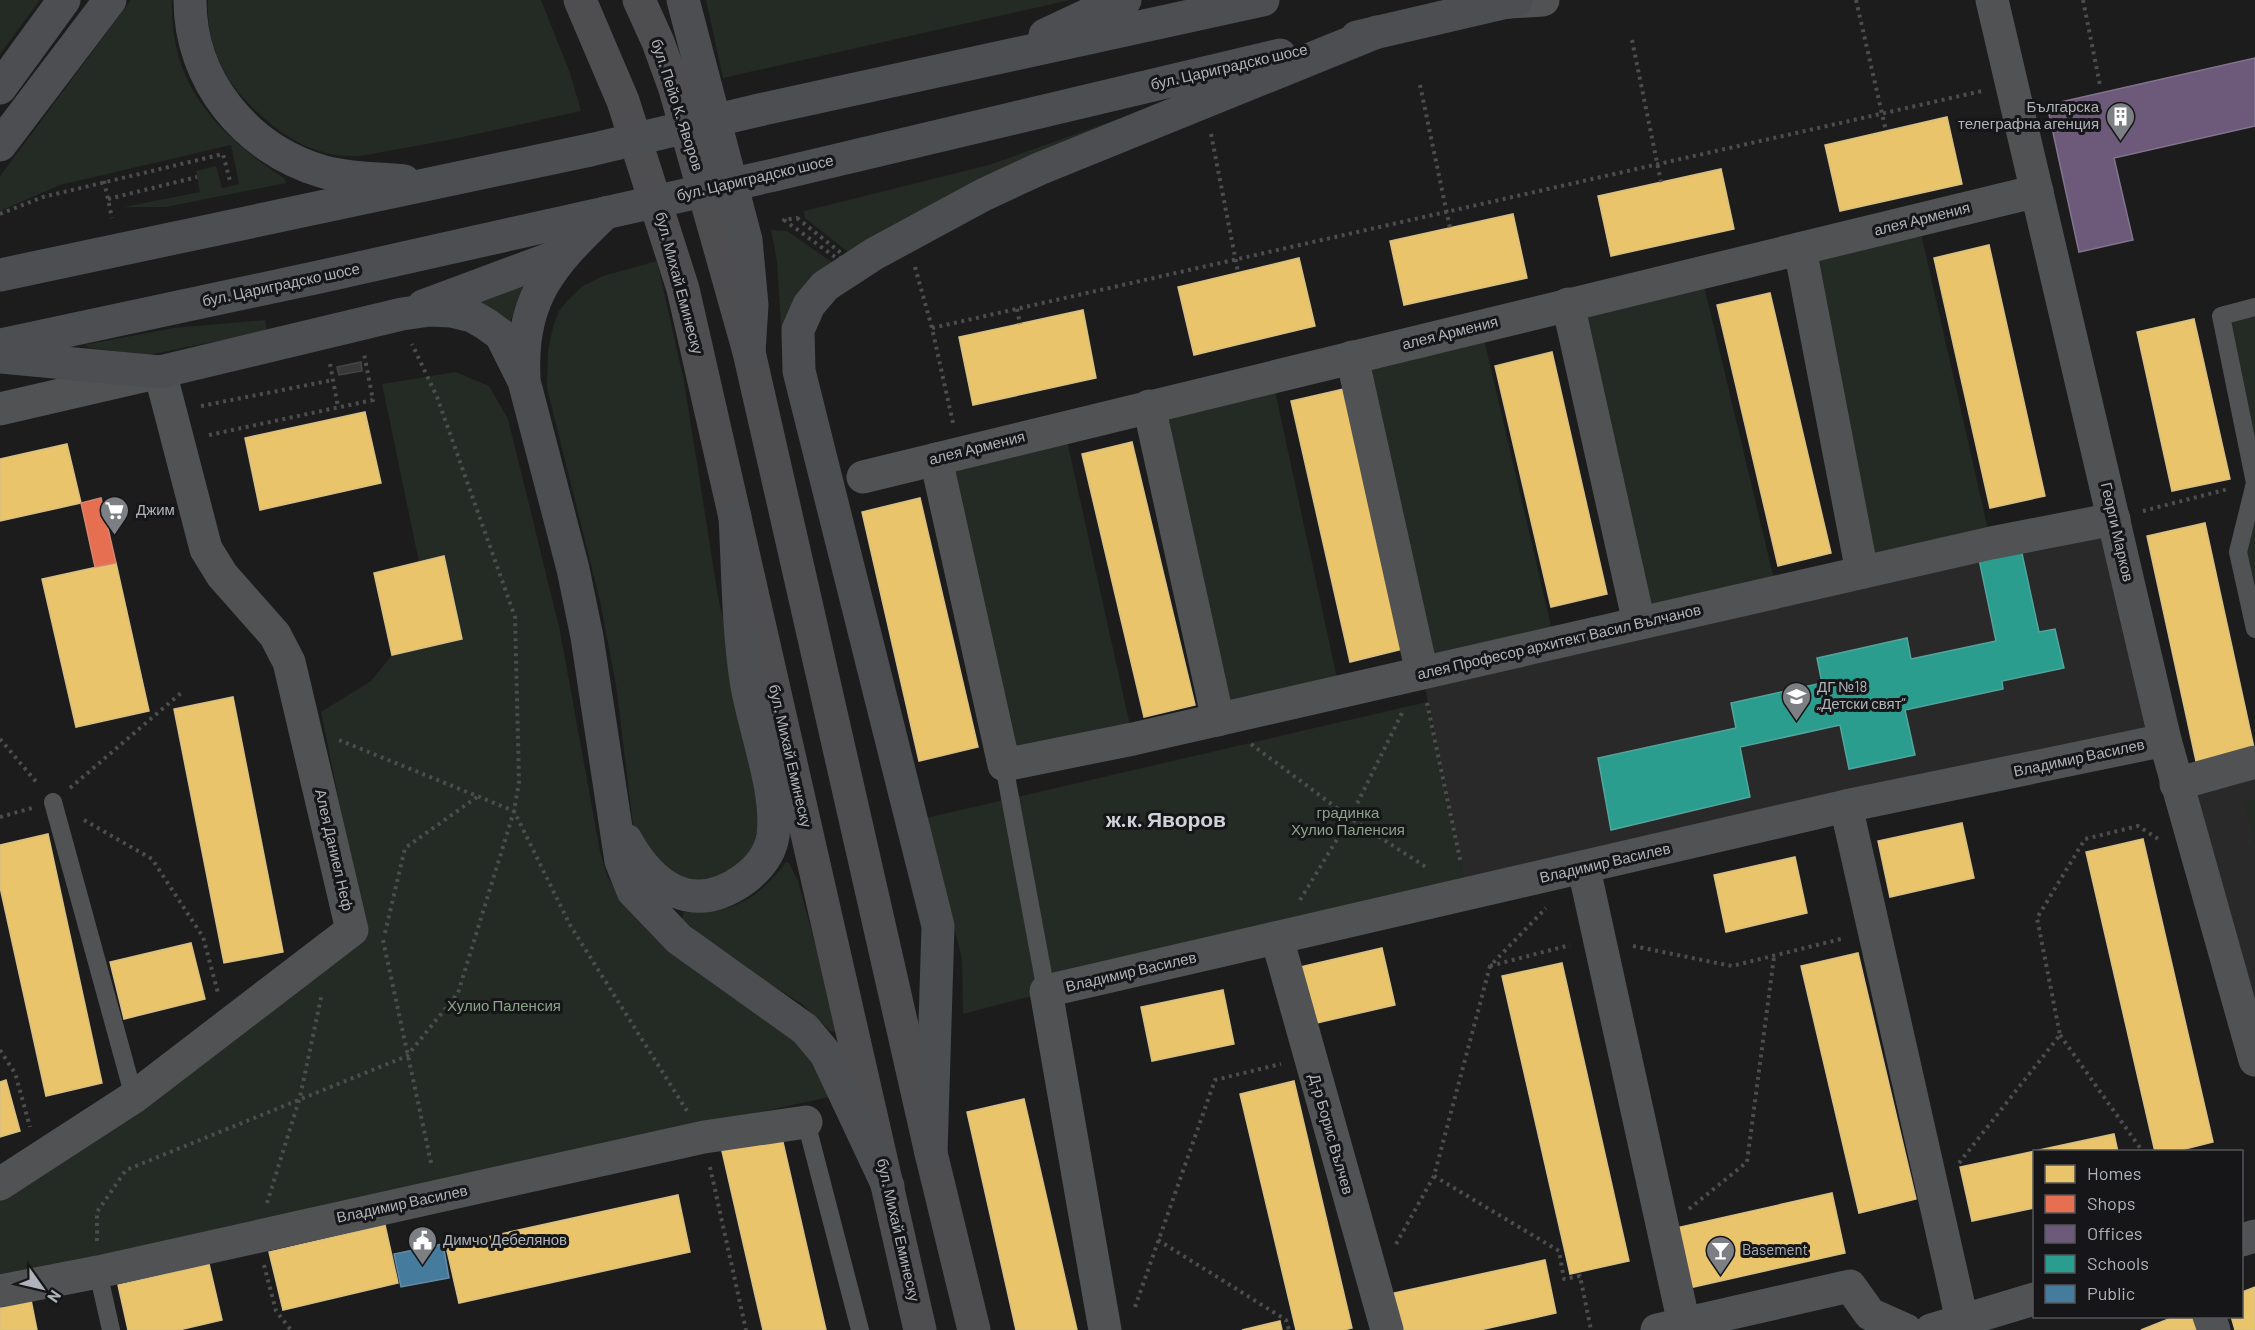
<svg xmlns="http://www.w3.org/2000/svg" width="2255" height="1330" font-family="Barlow,sans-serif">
<rect width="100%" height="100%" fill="#1c1c1c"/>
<!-- built -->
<g fill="#29292a">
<path d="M 2114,519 L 2165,740 L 1467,894 L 1422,673 Z"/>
<path d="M 2255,762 L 2255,1060 L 2176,784 Z"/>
</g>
<!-- green -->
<g fill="#242a24">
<path d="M 0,0 L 40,0 L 0,54 Z"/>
<path d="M 131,0 L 172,0 C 169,85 218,135 284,178 L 286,183 L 166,207 L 124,207 L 200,192 L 196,171 L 216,166 L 222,188 L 239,184 L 231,145 L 60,185 L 0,211 L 0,176 Z"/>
<path d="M 208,0 L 541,0 L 570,73 L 581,111 C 521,124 460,139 399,149 C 383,151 365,157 350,156 C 309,156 274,130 248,103 C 221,76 206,38 208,0 Z"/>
<path d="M 706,0 L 1070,0 L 723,78 Z"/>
<path d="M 1132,114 L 848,252 L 805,218 L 804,211 L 989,165 Z"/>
<path d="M 1918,220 L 1991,543 L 1862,572 L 1800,249 Z"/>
<path d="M 771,230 L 787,231 L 833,263 L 791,312 L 782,343 L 777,262 Z"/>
<path d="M 657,261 L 684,381 L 718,596 L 762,800 L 755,846 L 736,867 L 710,879 L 697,881 L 672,875 L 634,833 L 616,685 L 600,601 L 547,388 L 548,350 L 553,327 L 559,311 L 568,300 L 583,286 L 603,276 Z"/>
<path d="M 1701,273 L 1777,592 L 1639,623 L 1568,304 Z"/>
<path d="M 526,283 L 510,322 L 472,297 Z"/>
<path d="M 2255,307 L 2255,629 L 2238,552 L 2255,483 L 2221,316 Z"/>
<path d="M 265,320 L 267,331 L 148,355 L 90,348 L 84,345 L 173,328 Z"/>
<path d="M 1481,326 L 1555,643 L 1422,673 L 1352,357 Z"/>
<path d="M 456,372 L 489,386 L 508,419 L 560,631 L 600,851 L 607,876 L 625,904 L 809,1052 L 829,1097 L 0,1278 L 0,1198 L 365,929 L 321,712 L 371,681 L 392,655 L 419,562 L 382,384 Z"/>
<path d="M 1272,377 L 1340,692 L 1218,720 L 1149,406 Z"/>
<path d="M 1064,427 L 1133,739 L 1004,765 L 936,459 Z"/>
<path d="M 1427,702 L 1467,894 L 1070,986 L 963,1014 L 962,959 L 926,818 Z"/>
<path d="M 2255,799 L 2255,844 L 2244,802 Z"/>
<path d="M 786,862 L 789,863 L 798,881 L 837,1026 L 835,1032 L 830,1031 L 802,1004 L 724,955 L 682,919 L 684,912 C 733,914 757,900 786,862 Z"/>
</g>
<!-- homes -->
<g fill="#e9c46a" stroke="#d8bf82" stroke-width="1.5">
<path d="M 1947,117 L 1962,184 L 1840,211 L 1825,145 Z"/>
<path d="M 1721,169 L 1734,229 L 1611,256 L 1598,196 Z"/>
<path d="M 1513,214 L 1527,278 L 1404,305 L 1390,241 Z"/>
<path d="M 1989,245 L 2045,496 L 1990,508 L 1934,258 Z"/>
<path d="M 1299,258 L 1315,326 L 1194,355 L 1178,287 Z"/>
<path d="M 1770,293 L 1831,553 L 1778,566 L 1717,305 Z"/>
<path d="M 1083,310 L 1096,378 L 973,405 L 959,337 Z"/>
<path d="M 2194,319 L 2230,479 L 2172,491 L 2137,332 Z"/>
<path d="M 1552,352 L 1607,594 L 1551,607 L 1495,366 Z"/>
<path d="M 1344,389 L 1403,649 L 1350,662 L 1291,401 Z"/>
<path d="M 365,412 L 381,483 L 260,510 L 245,438 Z"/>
<path d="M 1132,442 L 1195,705 L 1144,717 L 1082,454 Z"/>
<path d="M 67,444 L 81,503 L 0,521 L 0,459 Z"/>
<path d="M 920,498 L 978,747 L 919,761 L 862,512 Z"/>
<path d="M 2205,523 L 2254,748 L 2196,761 L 2147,536 Z"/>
<path d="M 444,556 L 462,639 L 392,655 L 374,573 Z"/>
<path d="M 116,563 L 149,711 L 76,727 L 42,579 Z"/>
<path d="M 233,697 L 283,952 L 224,963 L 174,709 Z"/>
<path d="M 1962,823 L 1974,878 L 1890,897 L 1878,841 Z"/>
<path d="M 48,834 L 102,1083 L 46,1096 L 0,887 L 0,845 Z"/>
<path d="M 2143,839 L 2213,1142 L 2173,1152 L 2155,1152 L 2086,852 Z"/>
<path d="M 1795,857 L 1807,913 L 1726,932 L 1714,875 Z"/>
<path d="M 191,943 L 205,999 L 124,1019 L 110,962 Z"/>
<path d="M 1382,948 L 1395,1005 L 1312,1024 L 1300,967 Z"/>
<path d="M 1858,953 L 1916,1199 L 1859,1213 L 1801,966 Z"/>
<path d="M 1562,963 L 1629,1261 L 1570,1274 L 1502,976 Z"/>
<path d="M 1223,990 L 1234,1044 L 1152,1061 L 1141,1007 Z"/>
<path d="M 6,1080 L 20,1131 L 0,1137 L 0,1082 Z"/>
<path d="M 1294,1081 L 1352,1328 L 1344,1330 L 1296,1330 L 1240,1094 Z"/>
<path d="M 1024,1099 L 1077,1330 L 1016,1330 L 967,1112 Z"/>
<path d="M 2114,1134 L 2118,1152 L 2034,1152 L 2034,1208 L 1972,1221 L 1960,1167 Z"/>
<path d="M 782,1138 L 826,1330 L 763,1330 L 722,1151 Z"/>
<path d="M 1832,1193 L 1845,1253 L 1689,1288 L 1676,1228 Z"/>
<path d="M 678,1195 L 690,1252 L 459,1303 L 446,1246 Z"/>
<path d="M 385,1225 L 398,1283 L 283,1310 L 269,1252 Z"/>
<path d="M 1545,1260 L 1556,1313 L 1480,1330 L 1402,1330 L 1394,1293 Z"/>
<path d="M 209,1264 L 222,1320 L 179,1330 L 128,1330 L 118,1285 Z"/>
<path d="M 2255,1287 L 2255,1330 L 2235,1330 L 2231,1316 L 2242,1316 L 2242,1292 Z"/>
<path d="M 31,1300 L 37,1330 L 0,1330 L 0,1306 Z"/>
<path d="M 2176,1316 L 2193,1316 L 2197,1330 L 2141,1330 Z"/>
<path d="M 1280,1321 L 1282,1330 L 1242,1330 Z"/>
</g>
<!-- shops -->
<path fill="#e76f51" stroke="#d68470" stroke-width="1.5" d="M 101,498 L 116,563 L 95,567 L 81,503 Z"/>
<!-- offices -->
<path fill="#6d597a" stroke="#81748d" stroke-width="1.5" d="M 2255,58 L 2255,126 L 2114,158 L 2133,240 L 2079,252 L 2047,105 Z"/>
<!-- schools -->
<path fill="#2a9d8f" stroke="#52a49c" stroke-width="1.5" d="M 2021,549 L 2039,632 L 2055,629 L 2064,668 L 2002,681 L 2003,689 L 1905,710 L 1915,755 L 1849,769 L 1840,725 L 1740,747 L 1750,797 L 1611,830 L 1598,758 L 1736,728 L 1731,703 L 1822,683 L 1817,658 L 1907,638 L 1911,659 L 1996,641 L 1979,559 Z"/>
<!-- public -->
<path fill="#457b9d" stroke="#658ca6" stroke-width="1.5" d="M 443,1244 L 449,1278 L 401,1287 L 394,1254 Z"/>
<!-- building -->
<path fill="#383839" stroke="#454648" stroke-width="1.5" d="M 361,362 L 362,371 L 339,375 L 337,367 Z"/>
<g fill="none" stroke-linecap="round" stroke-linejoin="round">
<!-- path -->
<g stroke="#4c4d4f" stroke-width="4" stroke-dasharray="3 4.5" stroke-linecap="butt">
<path d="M 1856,0 L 1886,131"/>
<path d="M 2083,0 L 2100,85"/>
<path d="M 1632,40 L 1661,182"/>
<path d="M 1420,85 L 1450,228"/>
<path d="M 1211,134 L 1238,272"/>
<path d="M 104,181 L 112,218"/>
<path d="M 108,199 L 197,177"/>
<path d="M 0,214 L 43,197 L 223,154 L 230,181"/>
<path d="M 797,218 L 841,253 L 841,258 L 835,257 L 784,220 Z"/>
<path d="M 915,267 L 932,328 L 953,423"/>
<path d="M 1017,309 L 1020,324"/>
<path d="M 932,328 L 1982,91"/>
<path d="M 330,364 L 338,407"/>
<path d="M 201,406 L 333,380"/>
<path d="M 209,435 L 373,400 L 364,354"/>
<path d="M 2143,511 L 2228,489"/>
<path d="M 1427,703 L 1461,864"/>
<path d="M 0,739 L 38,784"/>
<path d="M 339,740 L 514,811 L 570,925 L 687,1111"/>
<path d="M 1251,744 L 1350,818 L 1429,869"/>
<path d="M 70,788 L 181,693"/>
<path d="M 0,817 L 32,808"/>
<path d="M 84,820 L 152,859 L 203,937 L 218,993"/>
<path d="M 1300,900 L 1350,818 L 1404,709"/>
<path d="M 385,933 L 405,848 L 477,797"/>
<path d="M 383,940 L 432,1167"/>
<path d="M 1633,946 L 1732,966 L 1845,938"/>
<path d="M 1490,966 L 1570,945"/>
<path d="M 2060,1035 L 2143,1152"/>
<path d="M 0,1050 L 15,1073 L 30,1127"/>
<path d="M 1959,1163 L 2060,1035 L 2037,918 L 2085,839 L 2138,826 L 2160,840"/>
<path d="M 710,1167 L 746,1330"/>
<path d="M 1434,1176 L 1559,1251 L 1564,1279 L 1580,1276 L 1591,1330"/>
<path d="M 267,1203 L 300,1097 L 322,993"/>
<path d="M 1689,1209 L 1747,1162 L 1774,957"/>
<path d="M 1158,1240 L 1286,1320 L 1289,1330"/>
<path d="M 97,1241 L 97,1212 L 126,1170 L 407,1056 L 458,993 L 514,811 L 519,782 L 515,617 L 437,397 L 412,344"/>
<path d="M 1396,1244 L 1434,1176 L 1490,966 L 1546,908"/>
<path d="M 264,1265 L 276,1311 L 291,1330"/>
<path d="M 1135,1307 L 1215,1080 L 1281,1064"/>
</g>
<!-- lane -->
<g stroke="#515254" stroke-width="18">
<path d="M 2255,307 L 2221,316 L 2255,483 L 2238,552 L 2255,629"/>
<path d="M 1004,765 L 1046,991"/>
<path d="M 53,802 L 134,1097"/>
<path d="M 806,1122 L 860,1330"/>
<path d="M 98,1272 L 111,1330"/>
</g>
<!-- street -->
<g stroke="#515254" stroke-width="33">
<path d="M 1992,0 L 2165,740 L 2255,1060"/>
<path d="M 1509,2 L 1543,0"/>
<path d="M 1800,249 L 1862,572"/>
<path d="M 1568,304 L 1639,623"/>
<path d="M 1352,357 L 1422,673"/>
<path d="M 1149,406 L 1218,720"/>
<path d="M 0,409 L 160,372 L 206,549 L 222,575 L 275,635 L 289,662 L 352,930 L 134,1097 L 0,1184"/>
<path d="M 936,459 L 1004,765 L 1133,739 L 1991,543 L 2114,519"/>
<path d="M 863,477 L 2037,191"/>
<path d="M 2176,784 L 2255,762"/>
<path d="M 1846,806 L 1962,1320"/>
<path d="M 1584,869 L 1684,1324"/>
<path d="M 1277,938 L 1387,1330"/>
<path d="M 2242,1240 L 2255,1236"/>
<path d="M 0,1291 L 98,1272 L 704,1137 L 806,1122"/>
<path d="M 2209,1316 L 2214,1330"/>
<path d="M 1105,1330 L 1046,991 L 1846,806 L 2165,740"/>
<path d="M 1657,1330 L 1850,1286 L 1870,1314 L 1906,1330"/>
<path d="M 1931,1330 L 2034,1299"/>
</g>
<!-- primary -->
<g stroke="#4e4e50" stroke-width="33">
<path d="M 580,0 L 623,101 L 683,289 L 920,1330"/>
<path d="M 639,0 L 658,42 L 675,89 L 749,352 L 931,1153 L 974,1330"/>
</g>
<!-- highway -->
<g stroke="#4d4e51" stroke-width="33">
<path d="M 190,0 C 190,80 245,148 321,171 C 346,179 377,178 404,181"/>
<path d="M 683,0 L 746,240 L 752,305 L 749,352"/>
<path d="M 1045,35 L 1111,4 L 1125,0"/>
<path d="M 1357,37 L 1516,0"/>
<path d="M 0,88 L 64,0"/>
<path d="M 759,110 L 1263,0"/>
<path d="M 0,145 L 110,0"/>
<path d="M 774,175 L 1280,55"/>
<path d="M 0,275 L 590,150"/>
<path d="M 423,306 L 563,254"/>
<path d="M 0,345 L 319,277 L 605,213"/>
<path d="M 0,357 L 160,372 L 402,314 L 430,310 L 451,311 L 472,316 L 486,324 L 501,335 L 524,381 L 573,569 L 587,637 L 621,861 L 633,891 L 679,939 L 805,1029 L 826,1054 L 888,1186"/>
<path d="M 524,376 C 520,298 552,264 605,213"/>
<path d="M 626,840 C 652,887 692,916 743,880 C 758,869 770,855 773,836 C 779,790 753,727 746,680 C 738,627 738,571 735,517"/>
<path d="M 931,1153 L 938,926 L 799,371 L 798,330 L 809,305 L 825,286 L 874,254 L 983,195 L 1039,169 L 1377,32"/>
</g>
<!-- highway-bridge -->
<g stroke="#4d4e51" stroke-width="33">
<path d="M 590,150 L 759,110"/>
<path d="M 605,213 L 774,175"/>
</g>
</g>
<!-- icons -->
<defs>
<symbol id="building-pin" viewBox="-11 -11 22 30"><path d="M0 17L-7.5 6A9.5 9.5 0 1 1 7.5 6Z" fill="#7c7f83" stroke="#161618"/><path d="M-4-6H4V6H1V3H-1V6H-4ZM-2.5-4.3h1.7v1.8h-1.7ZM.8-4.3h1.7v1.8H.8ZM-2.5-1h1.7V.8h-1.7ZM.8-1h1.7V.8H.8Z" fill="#fff"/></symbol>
<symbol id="supermarket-pin" viewBox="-11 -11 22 30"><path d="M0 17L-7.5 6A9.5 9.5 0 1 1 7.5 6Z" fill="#7c7f83" stroke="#161618"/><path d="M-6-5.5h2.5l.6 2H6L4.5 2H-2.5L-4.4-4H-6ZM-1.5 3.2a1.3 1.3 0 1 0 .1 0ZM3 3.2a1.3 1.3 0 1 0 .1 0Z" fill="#fff"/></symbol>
<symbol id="school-pin" viewBox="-11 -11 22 30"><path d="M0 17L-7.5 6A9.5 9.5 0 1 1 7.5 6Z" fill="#7c7f83" stroke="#161618"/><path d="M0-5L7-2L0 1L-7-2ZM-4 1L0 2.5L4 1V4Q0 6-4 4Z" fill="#fff"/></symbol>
<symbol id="civic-pin" viewBox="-11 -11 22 30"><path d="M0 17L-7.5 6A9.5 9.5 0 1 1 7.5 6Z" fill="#7c7f83" stroke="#161618"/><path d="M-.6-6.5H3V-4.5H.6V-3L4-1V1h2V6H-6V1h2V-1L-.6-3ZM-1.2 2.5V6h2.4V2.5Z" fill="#fff"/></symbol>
<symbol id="bar-pin" viewBox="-11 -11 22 30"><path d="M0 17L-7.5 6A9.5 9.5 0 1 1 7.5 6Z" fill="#7c7f83" stroke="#161618"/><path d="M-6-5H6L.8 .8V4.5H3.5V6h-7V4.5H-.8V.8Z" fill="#fff"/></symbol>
</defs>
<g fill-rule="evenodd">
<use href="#building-pin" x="2104" y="100" width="33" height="45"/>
<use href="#supermarket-pin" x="98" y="494" width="33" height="45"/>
<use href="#school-pin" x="1780" y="680" width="33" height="45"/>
<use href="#civic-pin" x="406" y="1224" width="33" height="45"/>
<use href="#bar-pin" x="1704" y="1234" width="33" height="45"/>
</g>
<g text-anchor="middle" stroke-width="6" stroke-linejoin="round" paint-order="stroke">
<!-- street labels -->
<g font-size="15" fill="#afb4ba" stroke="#161618">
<text transform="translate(1229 67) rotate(-13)" y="5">бул. Цариградско шосе</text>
<text transform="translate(677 105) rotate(72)" y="5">бул. Пейо К. Яворов</text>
<text transform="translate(755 178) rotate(-13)" y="5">бул. Цариградско шосе</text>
<text transform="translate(1922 219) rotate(-14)" y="5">алея Армения</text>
<text transform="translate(679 283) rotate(75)" y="5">бул. Михай Еминеску</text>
<text transform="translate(281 285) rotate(-12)" y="5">бул. Цариградско шосе</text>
<text transform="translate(1450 333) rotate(-14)" y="5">алея Армения</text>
<text transform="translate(977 448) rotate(-14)" y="5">алея Армения</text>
<text transform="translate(2117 532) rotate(77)" y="5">Георги Марков</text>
<text transform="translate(1559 642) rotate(-13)" y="5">алея Професор архитект Васил Вълчанов</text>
<text transform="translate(790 756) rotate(77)" y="5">бул. Михай Еминеску</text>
<text transform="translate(2079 758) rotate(-12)" y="5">Владимир Василев</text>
<text transform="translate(334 850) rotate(77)" y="5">Алея Даниел Неф</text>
<text transform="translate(1605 863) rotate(-13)" y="5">Владимир Василев</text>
<text transform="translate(1131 972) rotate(-13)" y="5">Владимир Василев</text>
<text transform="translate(1331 1134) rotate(74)" y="5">Д-р Борис Вълчев</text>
<text transform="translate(402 1204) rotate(-12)" y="5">Владимир Василев</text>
<text transform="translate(898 1230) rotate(77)" y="5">бул. Михай Еминеску</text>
</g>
<!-- poi labels -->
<g font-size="15" fill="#afb4ba" stroke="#161618" text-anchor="start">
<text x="2099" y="112" text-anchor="end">Българска<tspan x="2099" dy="17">телеграфна агенция</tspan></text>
<text x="136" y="515">Джим</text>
<text x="1817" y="692">ДГ №18<tspan x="1817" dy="17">„Детски свят“</tspan></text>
<text x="443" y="1245">Димчо Дебелянов</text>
<text x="1742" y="1255">Basement</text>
</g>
<!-- park labels -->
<g font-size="15" fill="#8ba388" stroke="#161618">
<text x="1348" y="818">градинка<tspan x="1348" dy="17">Хулио Паленсия</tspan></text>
<text x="504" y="1011">Хулио Паленсия</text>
</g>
<!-- district labels -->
<g font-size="21" font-weight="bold" fill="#cfd2d7" stroke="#161618">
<text x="1166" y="827">ж.к. Яворов</text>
</g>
</g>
<!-- legend -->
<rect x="2033" y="1150" width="210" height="168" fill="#161618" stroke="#535559" stroke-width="1.5"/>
<rect x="2045" y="1165" width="30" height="18" fill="#e9c46a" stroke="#535559" stroke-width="1.5"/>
<text x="2087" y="1180" font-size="18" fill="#afb4ba">Homes</text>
<rect x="2045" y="1195" width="30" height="18" fill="#e76f51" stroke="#535559" stroke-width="1.5"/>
<text x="2087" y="1210" font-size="18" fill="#afb4ba">Shops</text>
<rect x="2045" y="1225" width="30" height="18" fill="#6d597a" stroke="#535559" stroke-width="1.5"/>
<text x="2087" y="1240" font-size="18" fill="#afb4ba">Offices</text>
<rect x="2045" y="1255" width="30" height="18" fill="#2a9d8f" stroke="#535559" stroke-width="1.5"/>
<text x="2087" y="1270" font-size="18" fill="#afb4ba">Schools</text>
<rect x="2045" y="1285" width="30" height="18" fill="#457b9d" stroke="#535559" stroke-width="1.5"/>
<text x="2087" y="1300" font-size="18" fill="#afb4ba">Public</text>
<!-- north arrow -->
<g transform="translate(42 1288) rotate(124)" stroke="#161618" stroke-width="4.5" paint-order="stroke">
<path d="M0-4.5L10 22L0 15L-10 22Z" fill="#afb4ba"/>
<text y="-9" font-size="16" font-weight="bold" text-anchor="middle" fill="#afb4ba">N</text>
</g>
</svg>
